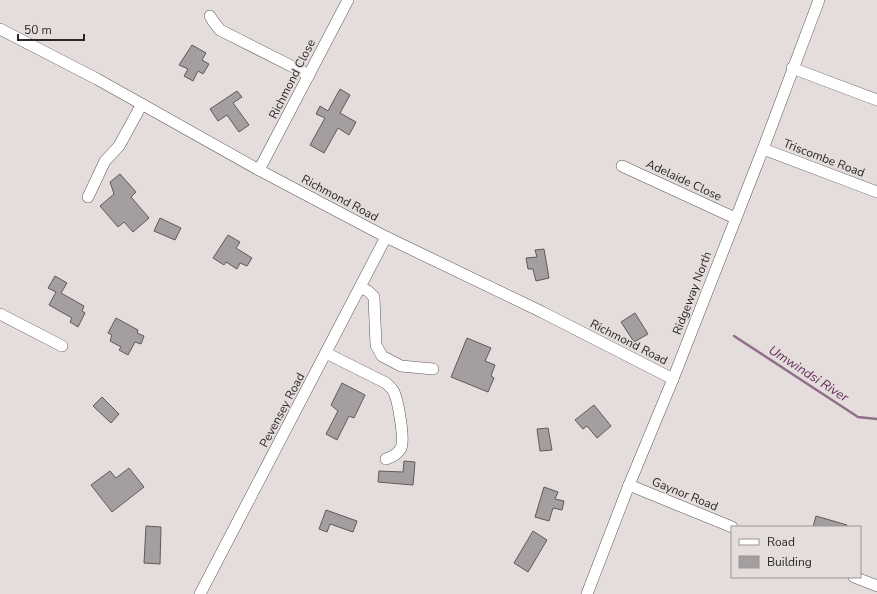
<svg xmlns="http://www.w3.org/2000/svg" width="877" height="594" font-family="'Nunito Sans',sans-serif">
<rect width="100%" height="100%" fill="#e4dddc"/>
<g fill="none" stroke-linecap="round" stroke-linejoin="round">
<!-- stream -->
<path stroke="#906f89" stroke-width="2.5" d="M 734,336 L 858,417 L 877,419"/>
</g>
<!-- building -->
<g fill="#a59ea0" stroke="#5e595a">
<path d="M 192,45 L 206,53 L 202,60 L 209,64 L 203,74 L 198,71 L 193,81 L 184,76 L 188,69 L 179,65 Z"/>
<path d="M 340,89 L 350,95 L 340,113 L 356,122 L 349,135 L 338,128 L 324,153 L 310,145 L 325,118 L 316,114 L 320,106 L 328,111 Z"/>
<path d="M 237,91 L 242,97 L 233,103 L 249,125 L 239,132 L 227,115 L 218,121 L 210,109 Z"/>
<path d="M 120,174 L 136,192 L 131,197 L 149,218 L 133,232 L 124,222 L 118,227 L 100,206 L 114,194 L 110,182 Z"/>
<path d="M 160,218 L 181,228 L 175,240 L 154,231 Z"/>
<path d="M 228,235 L 240,242 L 236,248 L 252,258 L 247,266 L 240,263 L 237,269 L 226,262 L 224,265 L 213,258 Z"/>
<path d="M 544,249 L 549,278 L 536,281 L 533,269 L 528,269 L 526,258 L 537,257 L 535,250 Z"/>
<path d="M 55,276 L 67,283 L 61,293 L 84,306 L 82,311 L 85,313 L 78,327 L 70,322 L 72,318 L 49,305 L 56,292 L 48,288 Z"/>
<path d="M 635,313 L 648,334 L 634,342 L 621,322 Z"/>
<path d="M 116,318 L 138,330 L 137,333 L 144,336 L 141,344 L 135,342 L 128,355 L 119,350 L 121,347 L 110,341 L 112,335 L 108,333 Z"/>
<path d="M 467,338 L 491,348 L 485,361 L 495,365 L 491,376 L 494,378 L 488,392 L 451,377 Z"/>
<path d="M 342,383 L 365,395 L 354,418 L 349,416 L 337,440 L 326,434 L 338,411 L 331,405 Z"/>
<path d="M 102,397 L 119,414 L 111,423 L 93,406 Z"/>
<path d="M 594,405 L 611,426 L 597,438 L 587,426 L 583,429 L 575,420 Z"/>
<path d="M 548,428 L 552,450 L 540,451 L 537,429 Z"/>
<path d="M 404,461 L 415,462 L 413,485 L 378,482 L 379,471 L 403,472 Z"/>
<path d="M 129,468 L 144,487 L 112,512 L 91,485 L 110,471 L 116,478 Z"/>
<path d="M 544,487 L 558,492 L 555,499 L 564,501 L 562,510 L 553,508 L 549,521 L 535,517 Z"/>
<path d="M 326,510 L 357,521 L 353,532 L 330,524 L 327,532 L 319,529 Z"/>
<path d="M 816,516 L 847,525 L 846,527 L 813,527 Z"/>
<path d="M 146,526 L 161,527 L 160,564 L 144,563 Z"/>
<path d="M 533,531 L 547,540 L 528,572 L 514,563 Z"/>
</g>
<g fill="none" stroke-linecap="round" stroke-linejoin="round">
<defs>
<g id="minor">
<path d="M 210,16 L 213,21 L 220,30 L 309,75"/>
<path d="M 0,29 L 97,79 L 259,170 L 386,237 L 542,312 L 673,379"/>
<path d="M 792,68 L 877,100"/>
<path d="M 763,149 L 877,192"/>
<path d="M 622,166 L 735,218"/>
<path d="M 259,170 L 348,0"/>
<path d="M 88,197 L 105,161 L 119,146 L 142,104"/>
<path d="M 361,288 L 368,291 L 374,297 L 376,345 L 382,356 L 401,366 L 433,369"/>
<path d="M 0,314 L 62,346"/>
<path d="M 326,353 L 386,383 C 389,386 392,388 394,392 C 398,401 405,439 401,448 C 398,454 392,457 386,459"/>
<path d="M 629,485 L 732,527"/>
<path d="M 854,577 L 877,586"/>
<path d="M 200,594 L 386,237"/>
<path d="M 587,594 L 629,485 L 673,379 L 763,149 L 819,0"/>
</g>
</defs>
<!-- minor casing -->
<use href="#minor" stroke="#5d5857" stroke-width="12"/>
<!-- minor -->
<use href="#minor" stroke="#fff" stroke-width="11"/>
</g>
<g text-anchor="middle" stroke-width="3" stroke-linejoin="round" paint-order="stroke">
<!-- street labels -->
<g font-size="12" fill="#2a2827" stroke="#e4dddc">
<text transform="translate(292 79) rotate(-63)" y="4">Richmond Close</text>
<text transform="translate(824 158) rotate(21)" y="4">Triscombe Road</text>
<text transform="translate(684 180) rotate(25)" y="4">Adelaide Close</text>
<text transform="translate(340 198) rotate(28)" y="4">Richmond Road</text>
<text transform="translate(692 293) rotate(-69)" y="4">Ridgeway North</text>
<text transform="translate(629 342) rotate(27)" y="4">Richmond Road</text>
<text transform="translate(282 410) rotate(-62)" y="4">Pevensey Road</text>
<text transform="translate(685 494) rotate(22)" y="4">Gaynor Road</text>
</g>
<!-- water labels -->
<g font-size="13" font-style="italic" fill="#642d5d" stroke="#e4dddc">
<text transform="translate(809 373) rotate(33)" y="5">Umwindsi River</text>
</g>
</g>
<!-- legend -->
<rect x="731" y="526" width="130" height="52" fill="#e4dddc" stroke="#9a9594"/>
<rect x="739" y="539" width="20" height="6" fill="#ffffff" stroke="#9a9594"/>
<text x="767" y="546" font-size="12" fill="#2a2827">Road</text>
<rect x="739" y="556" width="20" height="12" fill="#a59ea0" stroke="#9a9594"/>
<text x="767" y="566" font-size="12" fill="#2a2827">Building</text>
<!-- scale -->
<path d="M18 34v6h66v-6" fill="none" stroke="#2a2827" stroke-width="2"/>
<text x="24" y="34" font-size="12" fill="#2a2827" stroke="#e4dddc" stroke-width="3" paint-order="stroke">50 m</text>
</svg>
